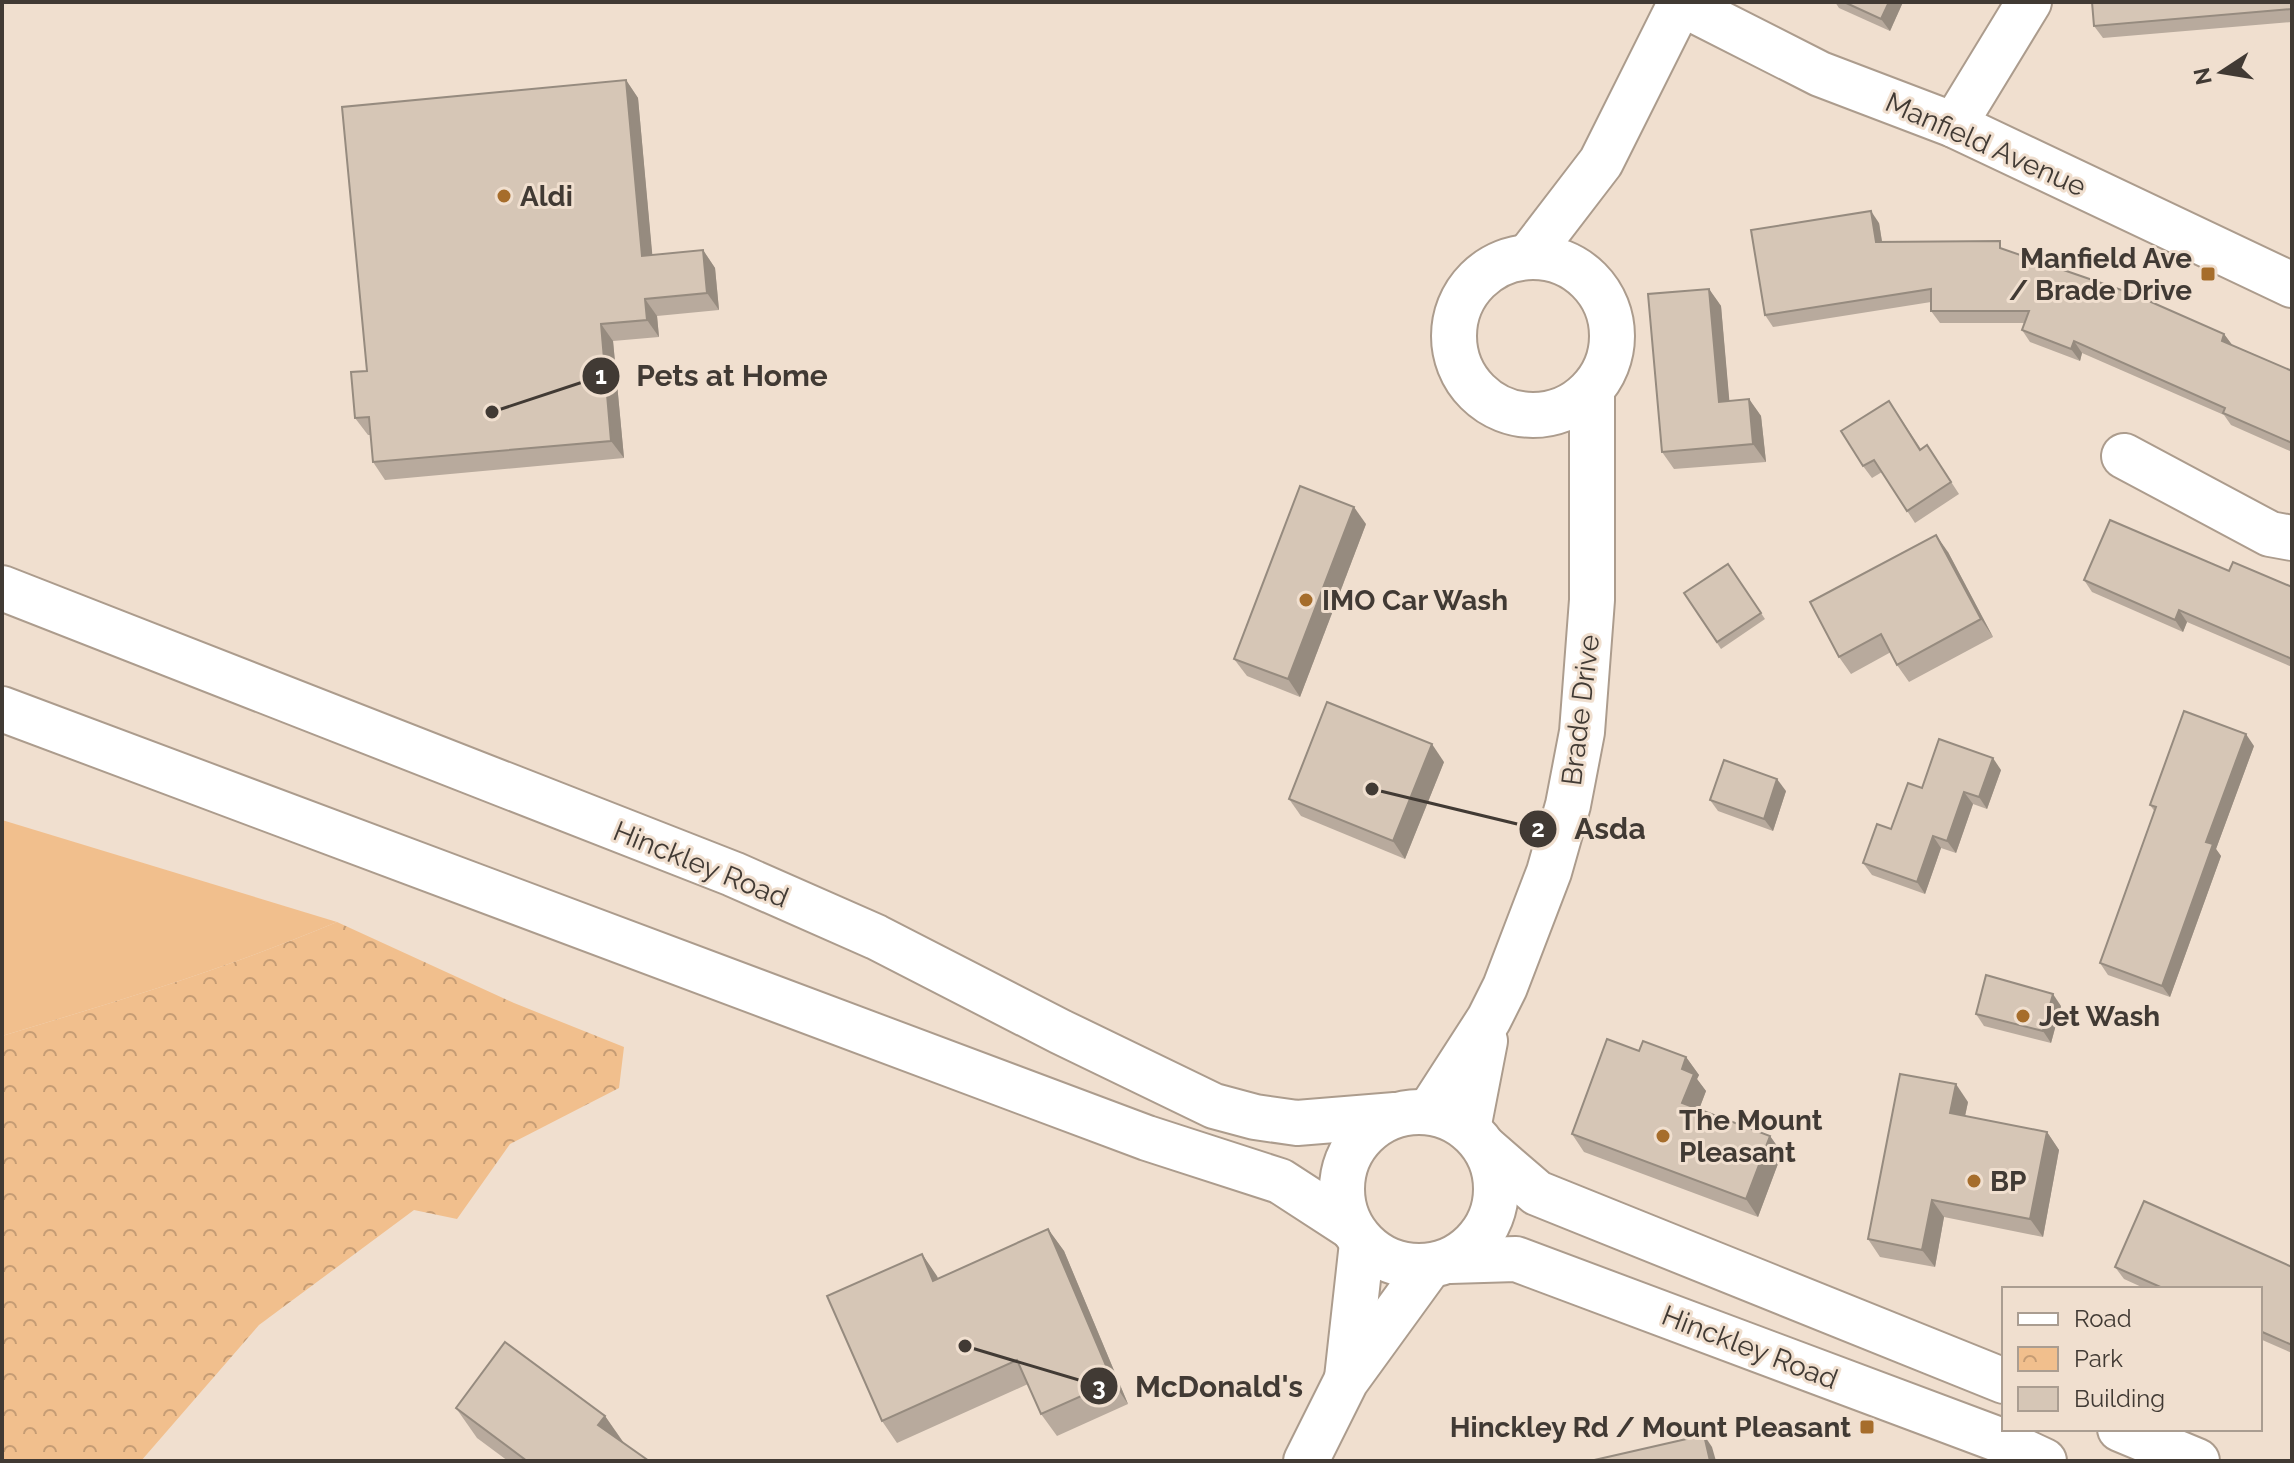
<svg xmlns="http://www.w3.org/2000/svg" width="2294" height="1463" font-family="Raleway,sans-serif">
<defs>
<pattern id="park-crowns" width="20" height="18" patternUnits="userSpaceOnUse" patternTransform="scale(2)"><rect width="20" height="18" fill="#f1bf8d"/><path d="M2 6a3 3 0 1 1 6 0M12 15a3 3 0 1 1 6 0" fill="none" stroke="#c59c74"/></pattern>
</defs>
<rect width="100%" height="100%" fill="#f0dfcf"/>
<!-- green -->
<path fill="#f1bf8d" d="M 2,820 L 337,922 C 228,968 115,1002 2,1036 Z"/>
<!-- park -->
<path fill="url(#park-crowns)" d="M 337,922 L 514,1003 L 624,1047 L 619,1088 L 510,1144 L 457,1219 L 414,1210 L 259,1325 L 141,1461 L 2,1461 L 2,1036 C 115,1002 228,968 337,922 Z"/>
<g fill="none" stroke-linecap="round" stroke-linejoin="round">
<defs>
<g id="minor">
<path d="M 1680,3 L 1820,74 L 1954,125 L 2292,285"/>
<path d="M 1954,125 L 2029,2"/>
<path d="M 1529,256 L 1601,162 L 1681,2"/>
<circle cx="1533" cy="336" r="79"/>
<path d="M 2124,456 L 2270,534 L 2292,538"/>
<path d="M 1429,1112 L 1489,1019 L 1505,987 L 1549,872 L 1568,805 L 1582,732 L 1592,600 L 1592,390"/>
<path d="M 1468,1129 L 1485,1041"/>
</g>
<g id="tertiary">
<path d="M 1347,1378 L 1362,1243"/>
<path d="M 1306,1461 L 1346,1381 L 1428,1268"/>
</g>
<g id="trunk">
<path d="M 2,588 L 733,874 L 876,937 L 1061,1032 L 1214,1106 L 1255,1117 L 1297,1123 L 1395,1115"/>
<path d="M 2,709 L 1147,1138 L 1280,1181 L 1351,1227"/>
<circle cx="1419" cy="1189" r="77"/>
<path d="M 1485,1148 L 1537,1193 L 2004,1381"/>
<path d="M 1450,1261 L 1516,1259 L 1997,1439 L 2044,1461"/>
<path d="M 2120,1429 L 2197,1461"/>
</g>
</defs>
<!-- minor casing -->
<use href="#minor" stroke="#ac9c8d" stroke-width="48"/>
<!-- tertiary casing -->
<use href="#tertiary" stroke="#ac9c8d" stroke-width="48"/>
<!-- trunk casing -->
<use href="#trunk" stroke="#ac9c8d" stroke-width="48"/>
<!-- minor -->
<use href="#minor" stroke="#fff" stroke-width="44"/>
<!-- tertiary -->
<use href="#tertiary" stroke="#fff" stroke-width="44"/>
<!-- trunk -->
<use href="#trunk" stroke="#fff" stroke-width="44"/>
</g>
<!-- wall -->
<g fill="#b8aa9d">
<path d="M 1835,2 L 1903,2 L 1890,31 L 1839,8 Z"/>
<path d="M 2292,2 L 2292,22 L 2103,38 L 2094,26 Z"/>
<path d="M 626,80 L 638,98 L 652,255 L 703,250 L 715,268 L 719,310 L 657,316 L 659,337 L 613,341 L 624,458 L 385,480 L 373,462 L 371,435 L 368,435 L 355,418 Z"/>
<path d="M 1879,223 L 1882,242 L 2007,250 L 2224,334 L 2232,345 L 2292,371 L 2292,452 L 2231,425 L 2224,415 L 2082,353 L 2080,361 L 2030,342 L 2022,330 L 2024,323 L 1940,323 L 1931,311 L 1931,302 L 1773,327 L 1765,315 Z"/>
<path d="M 1709,289 L 1721,306 L 1729,401 L 1749,399 L 1761,416 L 1766,462 L 1674,469 L 1662,452 Z"/>
<path d="M 1889,401 L 1921,449 L 1927,445 L 1959,494 L 1915,523 L 1882,472 L 1872,478 L 1863,466 Z"/>
<path d="M 1366,524 L 1300,697 L 1247,676 L 1234,659 Z"/>
<path d="M 1948,552 L 1993,637 L 1909,682 L 1897,665 L 1891,652 L 1851,674 L 1839,657 Z"/>
<path d="M 1728,564 L 1765,619 L 1721,649 L 1684,593 Z"/>
<path d="M 2229,571 L 2292,587 L 2292,667 L 2187,622 L 2183,632 L 2092,592 L 2084,580 Z"/>
<path d="M 2254,746 L 2216,849 L 2221,856 L 2170,997 L 2108,975 L 2100,963 L 2155,812 L 2150,805 Z"/>
<path d="M 1444,762 L 1405,859 L 1301,816 L 1289,799 Z"/>
<path d="M 2001,770 L 1987,809 L 1973,804 L 1956,853 L 1941,848 L 1925,894 L 1872,875 L 1863,863 L 1891,829 L 1922,788 Z"/>
<path d="M 1786,791 L 1773,831 L 1718,811 L 1710,800 Z"/>
<path d="M 2061,1006 L 2051,1043 L 1984,1026 L 1976,1014 Z"/>
<path d="M 1639,1051 L 1686,1057 L 1699,1075 L 1697,1079 L 1706,1091 L 1699,1109 L 1770,1136 L 1782,1153 L 1758,1217 L 1584,1152 L 1572,1134 Z"/>
<path d="M 1968,1102 L 1965,1116 L 2047,1132 L 2059,1150 L 2043,1237 L 1944,1217 L 1935,1267 L 1880,1257 L 1868,1239 Z"/>
<path d="M 1048,1229 L 1064,1251 L 1128,1404 L 1057,1436 L 1041,1414 L 1028,1384 L 897,1443 L 882,1421 L 922,1254 L 938,1279 Z"/>
<path d="M 2115,1267 L 2292,1267 L 2292,1353 L 2260,1339 L 2260,1289 L 2146,1289 L 2124,1279 Z"/>
<path d="M 456,1408 L 605,1416 L 624,1443 L 649,1461 L 508,1461 L 477,1438 Z"/>
</g>
<!-- shaded-wall -->
<g fill="#968b7f">
<path d="M 1889,2 L 1903,2 L 1890,31 L 1881,19 Z"/>
<path d="M 626,80 L 638,98 L 654,273 L 642,256 Z"/>
<path d="M 1871,211 L 1879,223 L 1884,254 L 1876,242 Z"/>
<path d="M 703,250 L 715,268 L 719,310 L 707,293 Z"/>
<path d="M 1709,289 L 1721,306 L 1731,419 L 1719,402 Z"/>
<path d="M 645,299 L 657,316 L 659,337 L 647,320 Z"/>
<path d="M 601,324 L 613,341 L 624,458 L 611,441 Z"/>
<path d="M 2224,334 L 2233,346 L 2222,341 Z"/>
<path d="M 2074,341 L 2082,353 L 2080,361 L 2071,349 Z"/>
<path d="M 1749,399 L 1761,416 L 1766,462 L 1753,444 Z"/>
<path d="M 1354,507 L 1366,524 L 1300,697 L 1288,679 Z"/>
<path d="M 1936,535 L 1948,552 L 1993,637 L 1981,619 Z"/>
<path d="M 2179,610 L 2187,622 L 2183,632 L 2175,620 Z"/>
<path d="M 2246,734 L 2254,746 L 2216,849 L 2221,856 L 2170,997 L 2162,986 L 2206,842 Z"/>
<path d="M 1432,744 L 1444,762 L 1405,859 L 1393,841 Z"/>
<path d="M 1993,758 L 2001,770 L 1987,809 L 1979,797 Z"/>
<path d="M 1777,779 L 1786,791 L 1773,831 L 1764,819 Z"/>
<path d="M 1964,792 L 1973,804 L 1956,853 L 1947,841 Z"/>
<path d="M 1933,836 L 1941,848 L 1925,894 L 1917,882 Z"/>
<path d="M 2053,994 L 2061,1006 L 2051,1043 L 2043,1031 Z"/>
<path d="M 1686,1057 L 1699,1075 L 1697,1079 L 1706,1091 L 1695,1120 L 1682,1103 L 1682,1069 Z"/>
<path d="M 1956,1084 L 1968,1102 L 1962,1130 L 1950,1113 Z"/>
<path d="M 2047,1132 L 2059,1150 L 2043,1237 L 2030,1219 Z"/>
<path d="M 1770,1136 L 1782,1153 L 1758,1217 L 1746,1199 Z"/>
<path d="M 1932,1200 L 1944,1217 L 1935,1267 L 1922,1250 Z"/>
<path d="M 1048,1229 L 1064,1251 L 1128,1404 L 1113,1382 Z"/>
<path d="M 922,1254 L 937,1276 L 949,1303 L 933,1281 Z"/>
<path d="M 605,1416 L 625,1445 L 598,1425 Z"/>
<path d="M 1704,1435 L 1712,1447 L 1716,1461 L 1710,1461 Z"/>
</g>
<!-- building -->
<g fill="#d6c6b6" stroke="#968b7f" stroke-width="2">
<path d="M 1844,2 L 1889,2 L 1881,19 Z"/>
<path d="M 2092,2 L 2292,2 L 2292,9 L 2094,26 Z"/>
<path d="M 626,80 L 642,256 L 703,250 L 707,293 L 645,299 L 647,320 L 601,324 L 611,441 L 373,462 L 369,417 L 355,418 L 351,372 L 367,371 L 342,107 Z"/>
<path d="M 1871,211 L 1876,242 L 2000,241 L 2000,248 L 2133,294 L 2224,334 L 2222,341 L 2292,371 L 2292,443 L 2223,413 L 2225,408 L 2074,341 L 2071,349 L 2022,330 L 2029,311 L 1931,311 L 1931,289 L 1765,315 L 1751,230 Z"/>
<path d="M 1709,289 L 1719,402 L 1749,399 L 1753,444 L 1662,452 L 1648,294 Z"/>
<path d="M 1889,401 L 1920,450 L 1927,445 L 1951,482 L 1907,511 L 1874,460 L 1863,466 L 1841,431 Z"/>
<path d="M 1300,486 L 1354,507 L 1288,679 L 1234,659 Z"/>
<path d="M 2110,520 L 2229,571 L 2233,562 L 2292,587 L 2292,659 L 2179,610 L 2175,620 L 2084,580 Z"/>
<path d="M 1936,535 L 1981,619 L 1897,665 L 1881,634 L 1839,657 L 1810,602 Z"/>
<path d="M 1728,564 L 1761,613 L 1717,642 L 1684,593 Z"/>
<path d="M 1327,702 L 1432,744 L 1393,841 L 1289,799 Z"/>
<path d="M 2184,711 L 2246,734 L 2206,842 L 2213,844 L 2162,986 L 2100,963 L 2156,807 L 2150,805 Z"/>
<path d="M 1939,739 L 1993,758 L 1979,797 L 1964,792 L 1947,841 L 1933,836 L 1917,882 L 1863,863 L 1877,824 L 1891,829 L 1908,783 L 1922,788 Z"/>
<path d="M 1724,760 L 1777,779 L 1764,819 L 1710,800 Z"/>
<path d="M 1986,975 L 2053,994 L 2043,1031 L 1976,1014 Z"/>
<path d="M 1607,1039 L 1639,1051 L 1643,1041 L 1686,1057 L 1682,1069 L 1694,1074 L 1682,1103 L 1770,1136 L 1746,1199 L 1572,1134 Z"/>
<path d="M 1900,1074 L 1956,1084 L 1950,1113 L 2047,1132 L 2030,1219 L 1932,1200 L 1922,1250 L 1868,1239 Z"/>
<path d="M 2144,1201 L 2292,1267 L 2292,1345 L 2260,1331 L 2260,1289 L 2165,1289 L 2115,1267 Z"/>
<path d="M 1048,1229 L 1113,1382 L 1041,1414 L 1017,1360 L 882,1421 L 827,1296 L 922,1254 L 933,1281 Z"/>
<path d="M 505,1342 L 605,1416 L 598,1425 L 649,1461 L 527,1461 L 456,1408 Z"/>
<path d="M 1704,1435 L 1710,1461 L 1590,1461 Z"/>
</g>
<!-- markers -->
<g fill="#a66d2b" stroke="#f0dfcf" stroke-width="3">
<circle cx="504" cy="196" r="8"/>
<rect x="2200" y="266" width="16" height="16" rx="4"/>
<circle cx="1306" cy="600" r="8"/>
<circle cx="2023" cy="1016" r="8"/>
<circle cx="1663" cy="1136" r="8"/>
<circle cx="1974" cy="1181" r="8"/>
<rect x="1859" y="1419" width="16" height="16" rx="4"/>
</g>
<g text-anchor="middle" stroke-width="6" stroke-linejoin="round" paint-order="stroke">
<!-- street labels -->
<g font-size="28" fill="#413a34" stroke="#f0dfcf">
<text transform="translate(1986 144) rotate(24)" y="10">Manfield Avenue</text>
<text transform="translate(1580 710) rotate(-83)" y="10">Brade Drive</text>
<text transform="translate(701 864) rotate(22)" y="10">Hinckley Road</text>
<text transform="translate(1750 1347) rotate(21)" y="10">Hinckley Road</text>
</g>
<!-- poi labels -->
<g font-size="28" font-weight="bold" fill="#413a34" stroke="#f0dfcf" text-anchor="start">
<text x="520" y="206">Aldi</text>
<text x="2192" y="268" text-anchor="end">Manfield Ave<tspan x="2192" dy="32">/ Brade Drive</tspan></text>
<text x="1322" y="610">IMO Car Wash</text>
<text x="2039" y="1026">Jet Wash</text>
<text x="1679" y="1130">The Mount<tspan x="1679" dy="32">Pleasant</tspan></text>
<text x="1990" y="1191">BP</text>
<text x="1851" y="1437" text-anchor="end">Hinckley Rd / Mount Pleasant</text>
</g>
</g>
<!-- callouts -->
<path fill="none" stroke="#413a34" stroke-width="3" d="M492 412L601 376M1372 789L1538 829M965 1346L1099 1386"/>
<g fill="#413a34" stroke="#f0dfcf" stroke-width="3">
<circle cx="492" cy="412" r="8"/>
<circle cx="1372" cy="789" r="8"/>
<circle cx="965" cy="1346" r="8"/>
<circle cx="601" cy="376" r="20"/>
<circle cx="1538" cy="829" r="20"/>
<circle cx="1099" cy="1386" r="20"/>
</g>
<g font-size="24" text-anchor="middle" font-weight="bold" fill="#fff">
<text x="601" y="384">1</text>
<text x="1538" y="837">2</text>
<text x="1099" y="1395">3</text>
</g>
<g font-size="30" text-anchor="middle" font-weight="bold" fill="#413a34" stroke="#f0dfcf" stroke-width="6" stroke-linejoin="round" paint-order="stroke">
<text x="732" y="386">Pets at Home</text>
<text x="1610" y="839">Asda</text>
<text x="1219" y="1397">McDonald's</text>
</g>
<!-- border -->
<rect width="2294" height="1463" fill="none" stroke="#413a34" stroke-width="8"/>
<!-- legend -->
<rect x="2002" y="1287" width="260" height="144" fill="#f0dfcf" stroke="#aa9d91" stroke-width="2"/>
<rect x="2018" y="1313" width="40" height="12" fill="#ffffff" stroke="#aa9d91" stroke-width="2"/>
<text x="2074" y="1327" font-size="24" fill="#413a34">Road</text>
<rect x="2018" y="1347" width="40" height="24" fill="url(#park-crowns)" stroke="#aa9d91" stroke-width="2"/>
<text x="2074" y="1367" font-size="24" fill="#413a34">Park</text>
<rect x="2018" y="1387" width="40" height="24" fill="#d6c6b6" stroke="#aa9d91" stroke-width="2"/>
<text x="2074" y="1407" font-size="24" fill="#413a34">Building</text>
<!-- north arrow -->
<g transform="translate(2222 72) rotate(258)" stroke="#f0dfcf" stroke-width="6" paint-order="stroke">
<path d="M0-6L14 30L0 20L-14 30Z" fill="#413a34"/>
<text y="-12" font-size="22" font-weight="bold" text-anchor="middle" fill="#413a34">N</text>
</g>
</svg>
